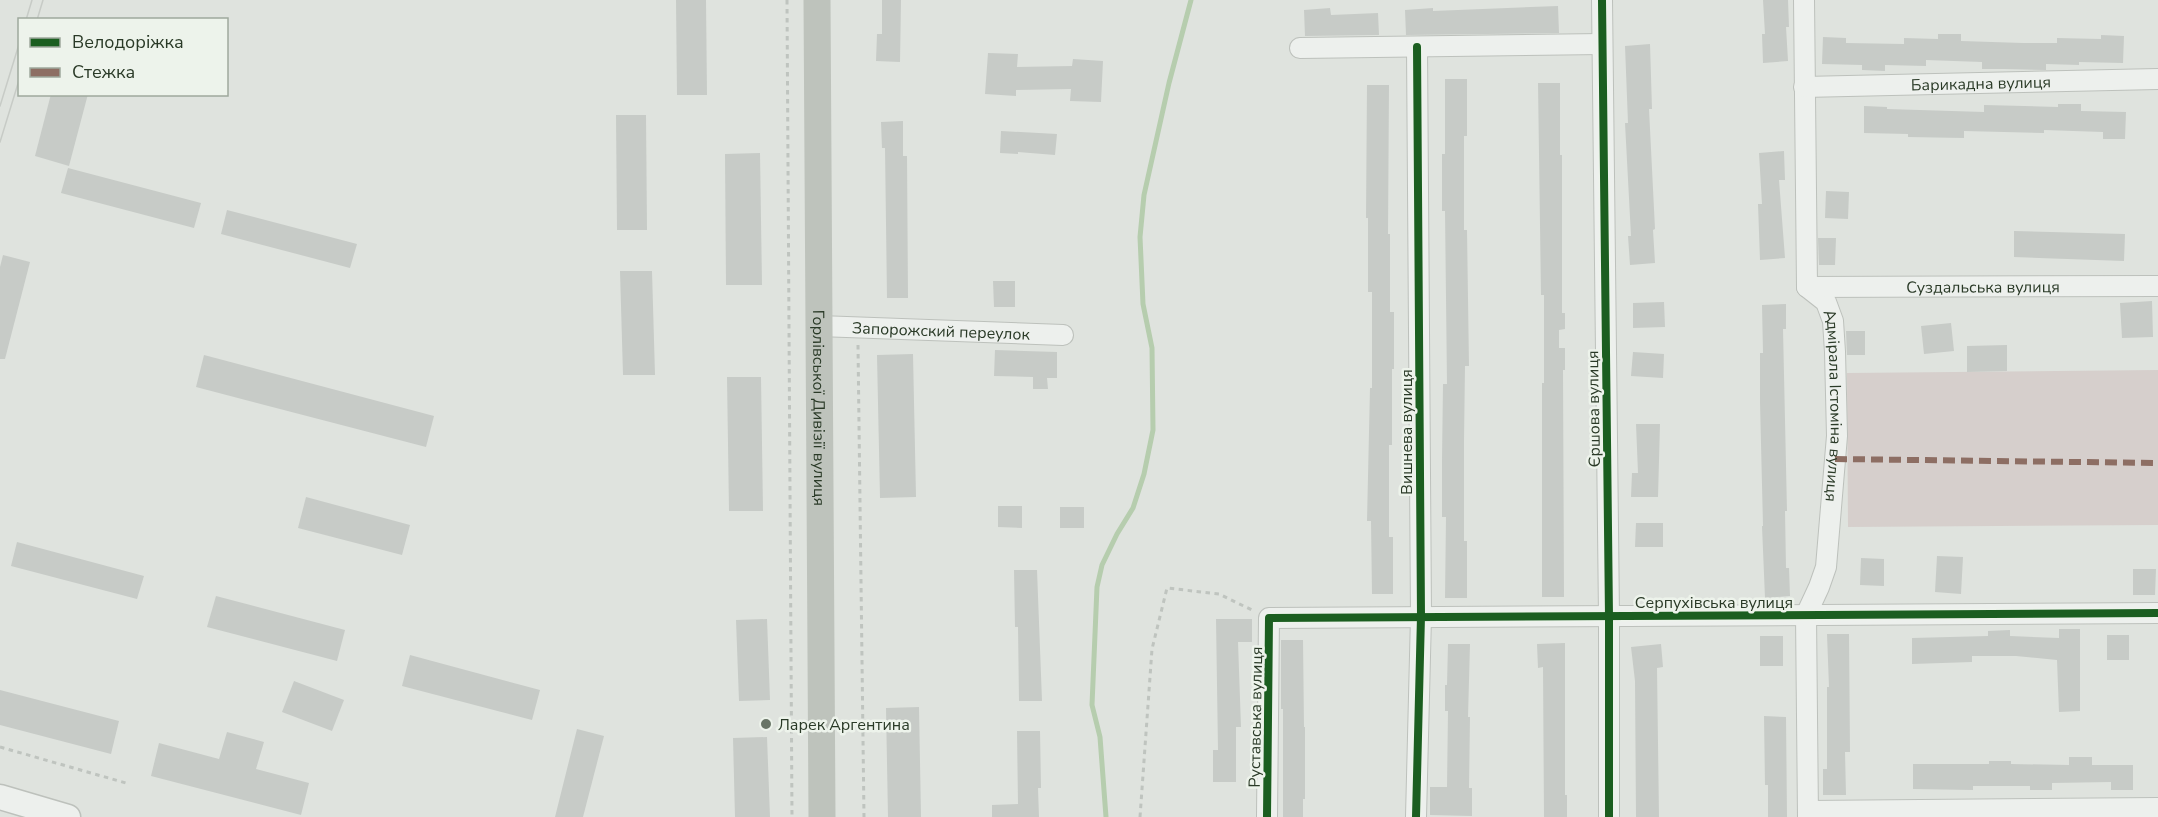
<svg xmlns="http://www.w3.org/2000/svg" width="2158" height="817" font-family="'Nunito Sans',sans-serif">
<rect width="100%" height="100%" fill="#dfe3de"/>
<!-- green -->
<path fill="#d6cfcc" d="M 2158,370 L 2158,525 L 1848,527 L 1847,373 Z"/>
<g fill="none" stroke-linecap="round" stroke-linejoin="round">
<!-- stream -->
<path stroke="#b6cdae" stroke-width="5" d="M 1106,817 L 1100,737 L 1092,705 L 1097,587 L 1102,565 L 1117,534 L 1133,508 L 1144,474 L 1153,430 L 1152,348 L 1143,304 L 1140,237 L 1144,195 L 1169,83 L 1191,0"/>
</g>
<!-- building -->
<g fill="#c7cbc7">
<path d="M 676,0 L 706,0 L 707,95 L 677,95 Z"/>
<path d="M 882,0 L 901,0 L 900,62 L 876,61 L 877,34 L 882,34 Z"/>
<path d="M 1763,0 L 1788,0 L 1789,27 L 1786,27 L 1788,61 L 1763,63 L 1762,34 L 1765,34 Z"/>
<path d="M 1558,6 L 1559,33 L 1406,35 L 1405,10 L 1433,8 L 1433,11 Z"/>
<path d="M 1330,8 L 1331,15 L 1378,13 L 1379,35 L 1305,36 L 1304,10 Z"/>
<path d="M 1938,34 L 1961,34 L 1961,41 L 2023,43 L 2057,43 L 2057,38 L 2101,39 L 2101,35 L 2124,36 L 2123,63 L 2079,62 L 2079,65 L 2046,64 L 2046,70 L 2004,69 L 1982,69 L 1982,62 L 1926,60 L 1926,66 L 1885,65 L 1885,71 L 1862,70 L 1862,65 L 1822,64 L 1823,37 L 1846,38 L 1846,43 L 1904,44 L 1904,38 L 1938,39 Z"/>
<path d="M 1650,44 L 1652,109 L 1649,109 L 1655,229 L 1653,230 L 1655,263 L 1630,265 L 1628,236 L 1631,236 L 1625,123 L 1628,123 L 1625,46 Z"/>
<path d="M 988,53 L 1018,54 L 1017,67 L 1072,66 L 1073,59 L 1103,61 L 1101,102 L 1070,101 L 1071,89 L 1016,90 L 1016,96 L 985,94 Z"/>
<path d="M 1445,79 L 1467,79 L 1467,136 L 1464,136 L 1464,230 L 1467,230 L 1469,366 L 1465,366 L 1464,441 L 1464,541 L 1467,541 L 1467,598 L 1445,598 L 1446,517 L 1442,517 L 1442,460 L 1443,384 L 1447,384 L 1445,211 L 1442,211 L 1442,154 L 1445,154 Z"/>
<path d="M 1538,83 L 1560,83 L 1560,155 L 1562,155 L 1562,313 L 1565,313 L 1565,329 L 1559,330 L 1559,348 L 1565,348 L 1565,370 L 1563,370 L 1564,597 L 1542,597 L 1542,383 L 1544,383 L 1544,295 L 1541,295 Z"/>
<path d="M 1367,85 L 1389,85 L 1388,234 L 1390,234 L 1390,312 L 1394,312 L 1394,369 L 1392,369 L 1392,445 L 1389,445 L 1389,537 L 1393,537 L 1393,594 L 1372,594 L 1371,521 L 1367,521 L 1370,388 L 1372,388 L 1372,292 L 1368,292 L 1368,218 L 1366,218 Z"/>
<path d="M 51,94 L 88,94 L 69,166 L 35,156 Z"/>
<path d="M 2058,104 L 2081,104 L 2081,111 L 2126,112 L 2125,139 L 2103,139 L 2103,132 L 2044,130 L 2044,133 L 1964,131 L 1964,138 L 1908,137 L 1908,134 L 1864,133 L 1864,106 L 1887,107 L 1887,109 L 1984,112 L 1984,105 L 2058,107 Z"/>
<path d="M 616,115 L 646,115 L 647,230 L 617,230 Z"/>
<path d="M 903,121 L 903,156 L 907,156 L 908,298 L 887,298 L 885,148 L 882,148 L 881,122 Z"/>
<path d="M 1001,131 L 1057,134 L 1055,155 L 1018,152 L 1018,154 L 1000,153 Z"/>
<path d="M 1784,151 L 1785,180 L 1779,180 L 1785,258 L 1760,260 L 1758,204 L 1762,204 L 1759,153 Z"/>
<path d="M 760,153 L 762,285 L 726,285 L 725,154 Z"/>
<path d="M 68,168 L 201,203 L 194,228 L 61,193 Z"/>
<path d="M 1826,191 L 1849,192 L 1848,219 L 1825,218 Z"/>
<path d="M 227,210 L 357,244 L 350,268 L 221,234 Z"/>
<path d="M 2014,231 L 2125,234 L 2124,261 L 2014,257 Z"/>
<path d="M 1818,238 L 1836,238 L 1835,265 L 1819,265 Z"/>
<path d="M 3,255 L 30,262 L 5,359 L 0,359 L 0,267 Z"/>
<path d="M 620,271 L 652,271 L 655,375 L 623,375 Z"/>
<path d="M 993,281 L 1015,281 L 1015,307 L 994,307 Z"/>
<path d="M 2152,301 L 2153,337 L 2122,338 L 2120,303 Z"/>
<path d="M 1664,302 L 1665,327 L 1633,328 L 1633,303 Z"/>
<path d="M 1786,304 L 1786,329 L 1783,329 L 1787,511 L 1785,511 L 1786,568 L 1789,568 L 1790,596 L 1765,598 L 1762,526 L 1763,526 L 1760,402 L 1760,353 L 1763,353 L 1762,305 Z"/>
<path d="M 1951,323 L 1954,351 L 1924,354 L 1921,326 Z"/>
<path d="M 1846,331 L 1865,331 L 1865,355 L 1847,355 Z"/>
<path d="M 2007,345 L 2007,371 L 1967,372 L 1967,346 Z"/>
<path d="M 995,350 L 1057,352 L 1057,378 L 1047,378 L 1048,389 L 1033,389 L 1033,377 L 994,376 Z"/>
<path d="M 1633,352 L 1664,354 L 1663,378 L 1631,376 Z"/>
<path d="M 913,354 L 916,497 L 880,498 L 877,355 Z"/>
<path d="M 204,355 L 434,416 L 426,447 L 196,387 Z"/>
<path d="M 727,377 L 761,377 L 763,511 L 729,511 Z"/>
<path d="M 1636,424 L 1660,424 L 1658,497 L 1631,497 L 1632,473 L 1638,473 Z"/>
<path d="M 306,497 L 410,525 L 402,555 L 298,528 Z"/>
<path d="M 998,506 L 1022,506 L 1022,528 L 998,527 Z"/>
<rect x="1060" y="507" width="24" height="21"/>
<path d="M 1636,523 L 1663,523 L 1663,547 L 1635,547 Z"/>
<path d="M 17,542 L 144,576 L 137,599 L 11,566 Z"/>
<path d="M 1937,556 L 1963,557 L 1961,594 L 1935,592 Z"/>
<path d="M 1861,558 L 1884,559 L 1884,586 L 1860,585 Z"/>
<path d="M 2133,569 L 2156,569 L 2155,595 L 2133,595 Z"/>
<path d="M 1014,570 L 1037,570 L 1042,701 L 1019,701 L 1018,627 L 1015,627 Z"/>
<path d="M 216,596 L 345,630 L 337,661 L 207,627 Z"/>
<path d="M 767,619 L 770,700 L 739,701 L 736,620 Z"/>
<path d="M 1216,619 L 1252,619 L 1252,642 L 1238,642 L 1241,727 L 1236,727 L 1236,782 L 1213,782 L 1213,750 L 1218,750 Z"/>
<path d="M 2059,629 L 2080,629 L 2080,711 L 2059,712 L 2057,660 L 2016,656 L 1972,656 L 1972,662 L 1912,664 L 1912,638 L 1988,636 L 1988,631 L 2010,630 L 2010,636 L 2059,638 Z"/>
<path d="M 1827,634 L 1849,634 L 1850,752 L 1845,752 L 1846,795 L 1823,795 L 1823,769 L 1827,769 L 1827,687 L 1829,687 Z"/>
<rect x="2107" y="635" width="22" height="25"/>
<rect x="1760" y="636" width="23" height="30"/>
<path d="M 1281,640 L 1303,640 L 1304,727 L 1305,727 L 1305,799 L 1303,799 L 1303,817 L 1283,817 L 1283,709 L 1281,709 Z"/>
<path d="M 1565,643 L 1565,795 L 1567,795 L 1567,817 L 1544,817 L 1543,667 L 1538,668 L 1537,644 Z"/>
<path d="M 1448,644 L 1470,644 L 1468,717 L 1470,717 L 1469,788 L 1472,788 L 1472,816 L 1430,815 L 1430,787 L 1447,787 L 1448,711 L 1445,711 L 1445,685 L 1447,685 Z"/>
<path d="M 1661,644 L 1663,667 L 1657,668 L 1659,817 L 1636,817 L 1635,681 L 1631,647 Z"/>
<path d="M 410,655 L 540,690 L 532,720 L 402,686 Z"/>
<path d="M 294,681 L 344,700 L 332,731 L 282,712 Z"/>
<path d="M 0,690 L 119,721 L 111,754 L 0,725 Z"/>
<path d="M 919,707 L 921,817 L 888,817 L 886,708 Z"/>
<path d="M 1764,716 L 1786,717 L 1787,817 L 1768,817 L 1768,785 L 1765,785 Z"/>
<path d="M 577,729 L 604,736 L 583,817 L 555,817 Z"/>
<path d="M 1017,731 L 1040,731 L 1041,788 L 1038,788 L 1039,817 L 992,817 L 992,805 L 1018,804 Z"/>
<path d="M 227,732 L 264,742 L 256,769 L 309,783 L 301,815 L 151,776 L 159,743 L 219,759 Z"/>
<path d="M 767,737 L 770,817 L 735,817 L 733,738 Z"/>
<path d="M 2069,757 L 2092,757 L 2092,765 L 2133,765 L 2133,790 L 2111,790 L 2111,782 L 2052,783 L 2052,790 L 2030,790 L 2030,786 L 1973,786 L 1973,790 L 1913,789 L 1913,764 L 1989,764 L 1989,761 L 2011,761 L 2011,764 L 2069,765 Z"/>
</g>
<g fill="none" stroke-linecap="round" stroke-linejoin="round">
<defs>
<g id="minor">
<path d="M 1602,0 L 1609,616 L 1609,817"/>
<path d="M 1804,0 L 1807,287"/>
<path d="M 1300,48 L 1602,44"/>
<path id="s1" d="M 1804,87 L 2158,79"/>
<path id="s2" d="M 1807,287 L 1826,302 L 1833,321 L 1835,352 L 1837,436 L 1826,567 L 1819,587 L 1806,615 L 1808,817"/>
<path id="s3" d="M 1807,287 L 2158,286"/>
<path id="s4" d="M 819,326 L 1063,335"/>
<path d="M 1808,811 L 2158,808"/>
<path d="M 1267,817 L 1269,618 L 2158,613"/>
<path d="M 1416,817 L 1421,616 L 1417,47"/>
</g>
<path id="tertiary" d="M 0,797 L 68,817"/>
</defs>
<!-- minor casing -->
<use href="#minor" stroke="#bdc1bc" stroke-width="22"/>
<!-- tertiary casing -->
<use href="#tertiary" stroke="#bdc1bc" stroke-width="27"/>
<!-- path -->
<g stroke="#bfc4bf" stroke-width="3" stroke-dasharray="4.5 4.5" stroke-linecap="butt">
<path d="M 787,0 L 792,817"/>
<path d="M 858,345 L 864,817"/>
<path d="M 0,747 L 126,783"/>
<path d="M 1140,817 L 1152,649 L 1167,588 L 1219,594 L 1254,611"/>
</g>
<!-- minor -->
<use href="#minor" stroke="#edf0ed" stroke-width="20"/>
<!-- tertiary -->
<use href="#tertiary" stroke="#edf0ed" stroke-width="24"/>
<!-- secondary -->
<path stroke="#bec3bc" stroke-width="27" id="s5" d="M 817,0 L 822,817"/>
<!-- tram -->
<g stroke="#c7cbc6" stroke-width="1.5">
<path d="M 26,20 L 32,0"/>
<path d="M 37,20 L 43,0"/>
<path d="M 0,106 L 20,41"/>
<path d="M 0,142 L 20,77"/>
</g>
<!-- quiet -->
<path stroke="#8d6e63" stroke-width="6" stroke-dasharray="12 6" stroke-linecap="butt" d="M 1835,459 L 2158,463"/>
<defs>
<g id="cycleway">
<path d="M 1602,0 L 1609,616 L 1609,817"/>
<path d="M 1267,817 L 1269,618 L 2158,613"/>
<path d="M 1416,817 L 1421,616 L 1417,47"/>
</g>
</defs>
<!-- cycleway casing -->
<use href="#cycleway" stroke="#edf3eb" stroke-width="11"/>
<!-- cycleway -->
<use href="#cycleway" stroke="#1b5e20" stroke-width="8"/>
</g>
<!-- markers -->
<circle fill="#697567" stroke="#edf3eb" stroke-width="2" cx="766" cy="724" r="6"/>
<g text-anchor="middle" stroke-width="5" stroke-linejoin="round" paint-order="stroke">
<!-- street labels -->
<g font-size="16" fill="#2a3a27" stroke="#edf3eb">
<text dy="6" stroke="none"><textPath href="#s1" startOffset="177">Барикадна вулиця</textPath></text>
<text dy="6" stroke="none"><textPath href="#s3" startOffset="176">Суздальська вулиця</textPath></text>
<text dy="6" stroke="none"><textPath href="#s4" startOffset="122">Запорожский переулок</textPath></text>
<text dy="6" stroke="none"><textPath href="#s2" startOffset="129">Адмірала Істоміна вулиця</textPath></text>
<text dy="6" stroke="none"><textPath href="#s5" startOffset="408">Горлівської Дивізії вулиця</textPath></text>
<text transform="translate(1593 409) rotate(-91)" y="6">Єршова вулиця</text>
<text transform="translate(1406 432) rotate(-90)" y="6">Вишнева вулиця</text>
<text x="1714" y="608">Серпухівська вулиця</text>
<text transform="translate(1255 717) rotate(-89)" y="6">Руставська вулиця</text>
</g>
<!-- poi labels -->
<g font-size="16" fill="#2a3a27" stroke="#edf3eb" text-anchor="start">
<text x="778" y="730">Ларек Аргентина</text>
</g>
</g>
<!-- legend -->
<rect x="18" y="18" width="210" height="78" fill="#edf3eb" stroke="#9fa99d" stroke-width="1.5"/>
<rect x="30" y="38" width="30" height="9" fill="#1b5e20" stroke="#9fa99d" stroke-width="1.5"/>
<text x="72" y="48" font-size="18" fill="#2a3a27">Велодоріжка</text>
<rect x="30" y="68" width="30" height="9" fill="#8d6e63" stroke="#9fa99d" stroke-width="1.5"/>
<text x="72" y="78" font-size="18" fill="#2a3a27">Стежка</text>
</svg>
